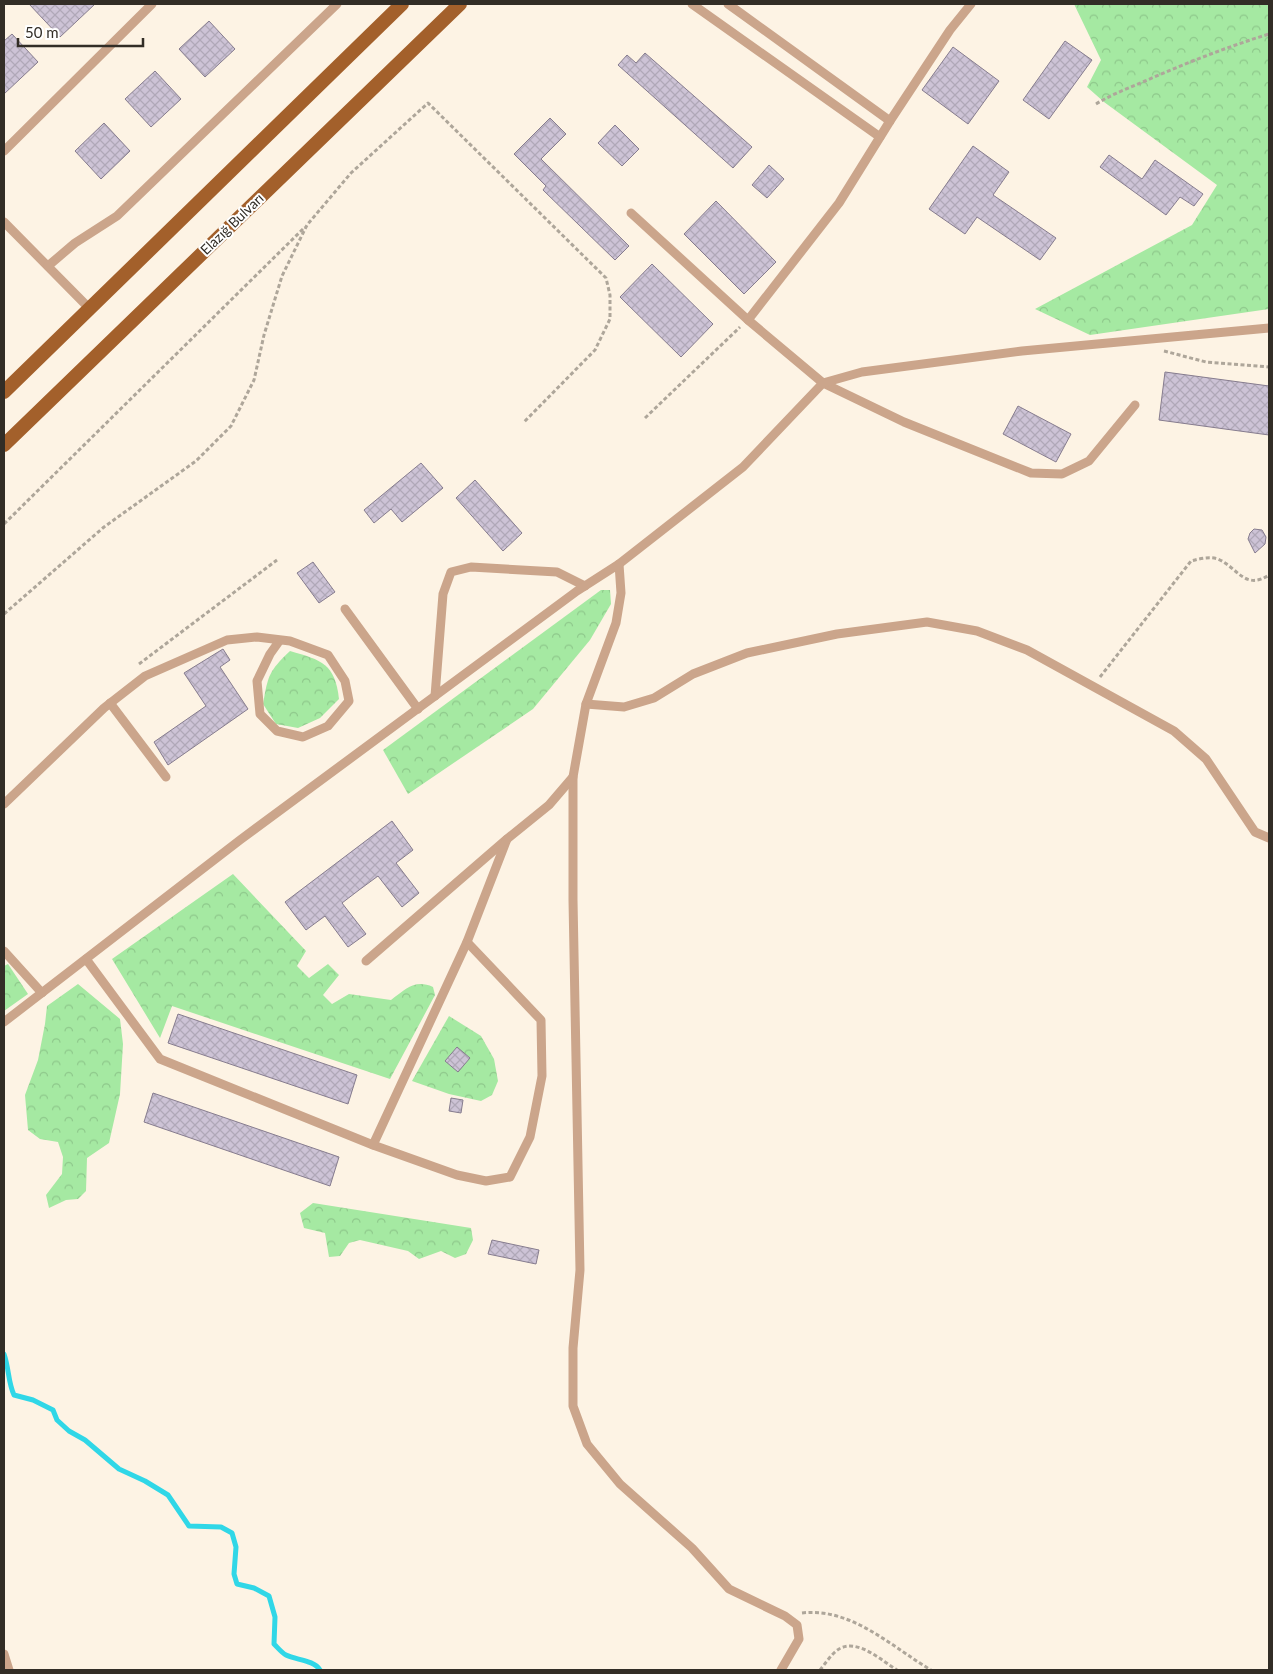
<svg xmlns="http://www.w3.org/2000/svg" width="1273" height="1674" font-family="Lato,sans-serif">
<defs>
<pattern id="forest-crowns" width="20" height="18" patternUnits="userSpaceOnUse" patternTransform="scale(1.25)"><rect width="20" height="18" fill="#a5e9a2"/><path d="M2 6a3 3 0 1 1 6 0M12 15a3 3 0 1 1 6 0" fill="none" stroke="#8ec88b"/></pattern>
<pattern id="building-cross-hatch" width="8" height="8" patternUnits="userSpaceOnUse" patternTransform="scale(1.25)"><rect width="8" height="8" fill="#cdc3d6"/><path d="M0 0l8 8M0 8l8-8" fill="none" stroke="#b0a8b8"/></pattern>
</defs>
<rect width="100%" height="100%" fill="#fdf3e4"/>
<!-- forest -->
<g fill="url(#forest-crowns)">
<path d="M 1074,4 L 1269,4 L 1269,309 L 1090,335 L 1035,309 L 1192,225 L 1217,185 L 1104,102 L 1087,87 L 1101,60 Z"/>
<path d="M 601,590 L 610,590 L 611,604 L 590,640 L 533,709 L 408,794 L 383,750 Z"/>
<path d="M 290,651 C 322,660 335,664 339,699 L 320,718 L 298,728 L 276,724 L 263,704 C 268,675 269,671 290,651 Z"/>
<path d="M 233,874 L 306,951 L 297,966 L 309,978 L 328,964 L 339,975 L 323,995 L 332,1004 L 349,994 L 391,1000 C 406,989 415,979 433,987 L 435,995 L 390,1079 L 172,1006 L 160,1038 L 112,959 Z"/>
<path d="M 8,964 L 28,994 L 4,1011 L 4,966 Z"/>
<path d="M 78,984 L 120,1019 L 123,1044 L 120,1094 L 109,1143 L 87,1158 L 86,1191 L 78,1199 L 66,1200 L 49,1208 L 46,1195 L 62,1174 L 63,1157 L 58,1142 L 40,1139 L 28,1130 L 25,1095 L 38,1060 L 45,1024 L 47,1006 Z"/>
<path d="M 449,1016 L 481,1036 L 494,1059 L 498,1081 L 492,1095 L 481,1101 L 449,1094 L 412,1081 Z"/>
<path d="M 313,1203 L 471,1228 L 473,1240 L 466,1254 L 455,1258 L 441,1251 L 419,1259 L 408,1251 L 360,1240 L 349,1243 L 340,1256 L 329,1257 L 325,1233 L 304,1228 L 300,1213 Z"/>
</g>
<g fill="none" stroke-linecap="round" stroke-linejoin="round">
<!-- stream -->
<path stroke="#30d7e7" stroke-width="5" d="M 4,1354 C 9,1368 8,1382 14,1395 L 33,1400 L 53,1410 L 57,1420 L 69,1431 L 85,1440 L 119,1469 L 145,1481 L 168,1495 L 189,1526 L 221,1527 L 232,1533 L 236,1547 L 234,1574 L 237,1584 L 254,1588 L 269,1596 L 275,1617 L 274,1644 C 278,1648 282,1653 286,1655 C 296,1660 314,1660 320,1670"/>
</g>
<!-- building -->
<g fill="url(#building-cross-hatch)" stroke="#867c8e">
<path d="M 29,4 L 95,4 L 60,37 Z"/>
<path d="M 209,21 L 235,49 L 205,77 L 179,49 Z"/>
<path d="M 12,34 L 38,62 L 4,94 L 4,41 Z"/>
<path d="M 1065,41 L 1092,60 L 1049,119 L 1023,100 Z"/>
<path d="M 953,47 L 999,81 L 968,124 L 922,90 Z"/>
<path d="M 645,53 L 752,147 L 733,168 L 618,65 L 627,55 L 636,63 Z"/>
<path d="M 155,71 L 181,99 L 151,127 L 125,99 Z"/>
<path d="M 550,118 L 566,134 L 541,159 L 629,246 L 615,260 L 543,190 L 546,186 L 514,154 Z"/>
<path d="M 104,123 L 130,151 L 101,179 L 75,151 Z"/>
<path d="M 615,125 L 639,149 L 622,166 L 598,143 Z"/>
<path d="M 973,146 L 1009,172 L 993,195 L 1056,238 L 1040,260 L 977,217 L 965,234 L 929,209 Z"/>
<path d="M 1109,155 L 1142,179 L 1155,160 L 1203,194 L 1194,206 L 1180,197 L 1166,215 L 1100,167 Z"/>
<path d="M 769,165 L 784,179 L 767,198 L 752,185 Z"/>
<path d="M 716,201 L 776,262 L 744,294 L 684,234 Z"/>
<path d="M 652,264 L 713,324 L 681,357 L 620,297 Z"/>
<path d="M 1165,372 L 1269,386 L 1269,435 L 1159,420 Z"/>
<path d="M 1018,406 L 1071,434 L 1056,462 L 1003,434 Z"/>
<path d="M 421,463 L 443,488 L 402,522 L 391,509 L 374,523 L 364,510 Z"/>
<path d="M 475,480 L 522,533 L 503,551 L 456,498 Z"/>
<path d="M 1254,529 L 1262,530 L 1266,537 L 1265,544 L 1255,553 L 1248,539 L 1250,533 Z"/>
<path d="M 313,562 L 335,592 L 319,603 L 297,573 Z"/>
<path d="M 223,649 L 230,660 L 220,667 L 248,709 L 168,765 L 154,742 L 206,706 L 184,673 Z"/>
<path d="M 392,821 L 413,850 L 396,863 L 419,893 L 402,907 L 378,876 L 359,890 L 342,903 L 366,934 L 348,947 L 325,916 L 306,930 L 285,902 Z"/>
<path d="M 178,1014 L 357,1075 L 348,1104 L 168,1043 Z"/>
<path d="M 457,1047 L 470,1058 L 458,1072 L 445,1061 Z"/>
<path d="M 153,1093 L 339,1157 L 330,1186 L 144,1122 Z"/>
<path d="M 451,1098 L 463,1100 L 461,1113 L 449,1111 Z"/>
<path d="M 492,1240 L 539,1250 L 536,1264 L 488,1254 Z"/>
</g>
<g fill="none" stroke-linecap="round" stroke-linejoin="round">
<!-- path -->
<g stroke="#aea69a" stroke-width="3" stroke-dasharray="4 2.5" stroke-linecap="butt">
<path d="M 1096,104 C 1112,94 1129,88 1145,81 C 1186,63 1227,47 1269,34"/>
<path d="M 1164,351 L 1206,362 L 1269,367"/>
<path d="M 645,418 L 740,327"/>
<path d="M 4,524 L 305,227"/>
<path d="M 4,614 L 104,527 L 196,461 L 231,426 L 254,380 L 264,335 L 282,276 L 307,225 L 351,173 L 428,103 L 606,278 L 610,295 L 610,319 L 595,350 L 524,422"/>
<path d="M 139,664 L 277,560"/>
<path d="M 1100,677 L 1191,561 C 1199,559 1209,556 1218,559 C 1237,567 1245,591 1269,575"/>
<path d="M 802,1613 C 851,1607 892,1647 931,1670"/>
<path d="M 820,1670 C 825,1664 832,1653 839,1649 C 858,1638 882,1661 897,1670"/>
</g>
<!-- service -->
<g stroke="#cba58b" stroke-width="9">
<path d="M 692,4 L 880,137"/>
<path d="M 728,4 L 890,121"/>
<path d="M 4,151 L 152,4"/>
<path d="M 631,213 L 748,320 L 823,383 L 904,422 L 1031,473 L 1062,474 L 1089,461 L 1135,405"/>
<path d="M 4,222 L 89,308"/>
<path d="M 48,266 L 75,243 L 117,216 L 337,4"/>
<path d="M 748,320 L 839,203 L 890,121 L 950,30 L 971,4"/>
<path d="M 619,564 L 621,593 L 616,623 L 586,704 L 573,777 L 573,900 L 580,1270 L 573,1348 L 573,1406 L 587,1444 L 620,1484 L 692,1548 L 729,1589 L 785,1616 L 797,1625 L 799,1639 L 781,1670"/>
<path d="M 345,609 L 418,709"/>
<path d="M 435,696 L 443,594 L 451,572 L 471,567 L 557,572 L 585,586"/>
<path d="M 110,703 L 166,777"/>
<path d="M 586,704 L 624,707 L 654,698 L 693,674 L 747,653 L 837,634 L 927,622 L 977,631 L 1027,650 L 1174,731 L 1206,759 L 1255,832 L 1269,838"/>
<path d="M 4,804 L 104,708 L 145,676 L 227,640 L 257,637 L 290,641 L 328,655 L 345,681 L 349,701 L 328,726 L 303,737 L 277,731 L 260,714 L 257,681 L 270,654 L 280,640"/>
<path d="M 4,951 L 42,993"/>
<path d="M 86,959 L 160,1059 L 373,1145 L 457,1175 L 486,1181 L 510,1177 L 530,1137 L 542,1076 L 541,1020 L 467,942"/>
<path d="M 366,961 L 507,839 L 549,805 L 573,777"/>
<path d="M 4,1022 L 240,840 L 577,591 L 619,564 L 743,467 L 823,383 L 862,372 L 1022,351 L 1269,328"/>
<path d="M 373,1145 L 467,942 L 507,839"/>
<path d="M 4,1654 L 9,1670"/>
</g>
<!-- primary -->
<g stroke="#a3602b" stroke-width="14">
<path d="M 4,392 L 402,4"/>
<path d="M 4,445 L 460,4"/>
</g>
</g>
<g text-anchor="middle" stroke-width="4" stroke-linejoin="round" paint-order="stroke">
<!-- street labels -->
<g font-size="14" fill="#322d26" stroke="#fff">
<text transform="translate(232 224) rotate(-44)" y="5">Elazığ Bulvarı</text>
</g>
</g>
<!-- border -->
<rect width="1273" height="1674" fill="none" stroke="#322d26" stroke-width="10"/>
<!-- scale -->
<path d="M18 38v8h125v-8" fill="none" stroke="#322d26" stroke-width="2.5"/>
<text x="25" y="38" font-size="15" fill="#322d26" stroke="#ffffff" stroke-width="4" paint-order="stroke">50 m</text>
</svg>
